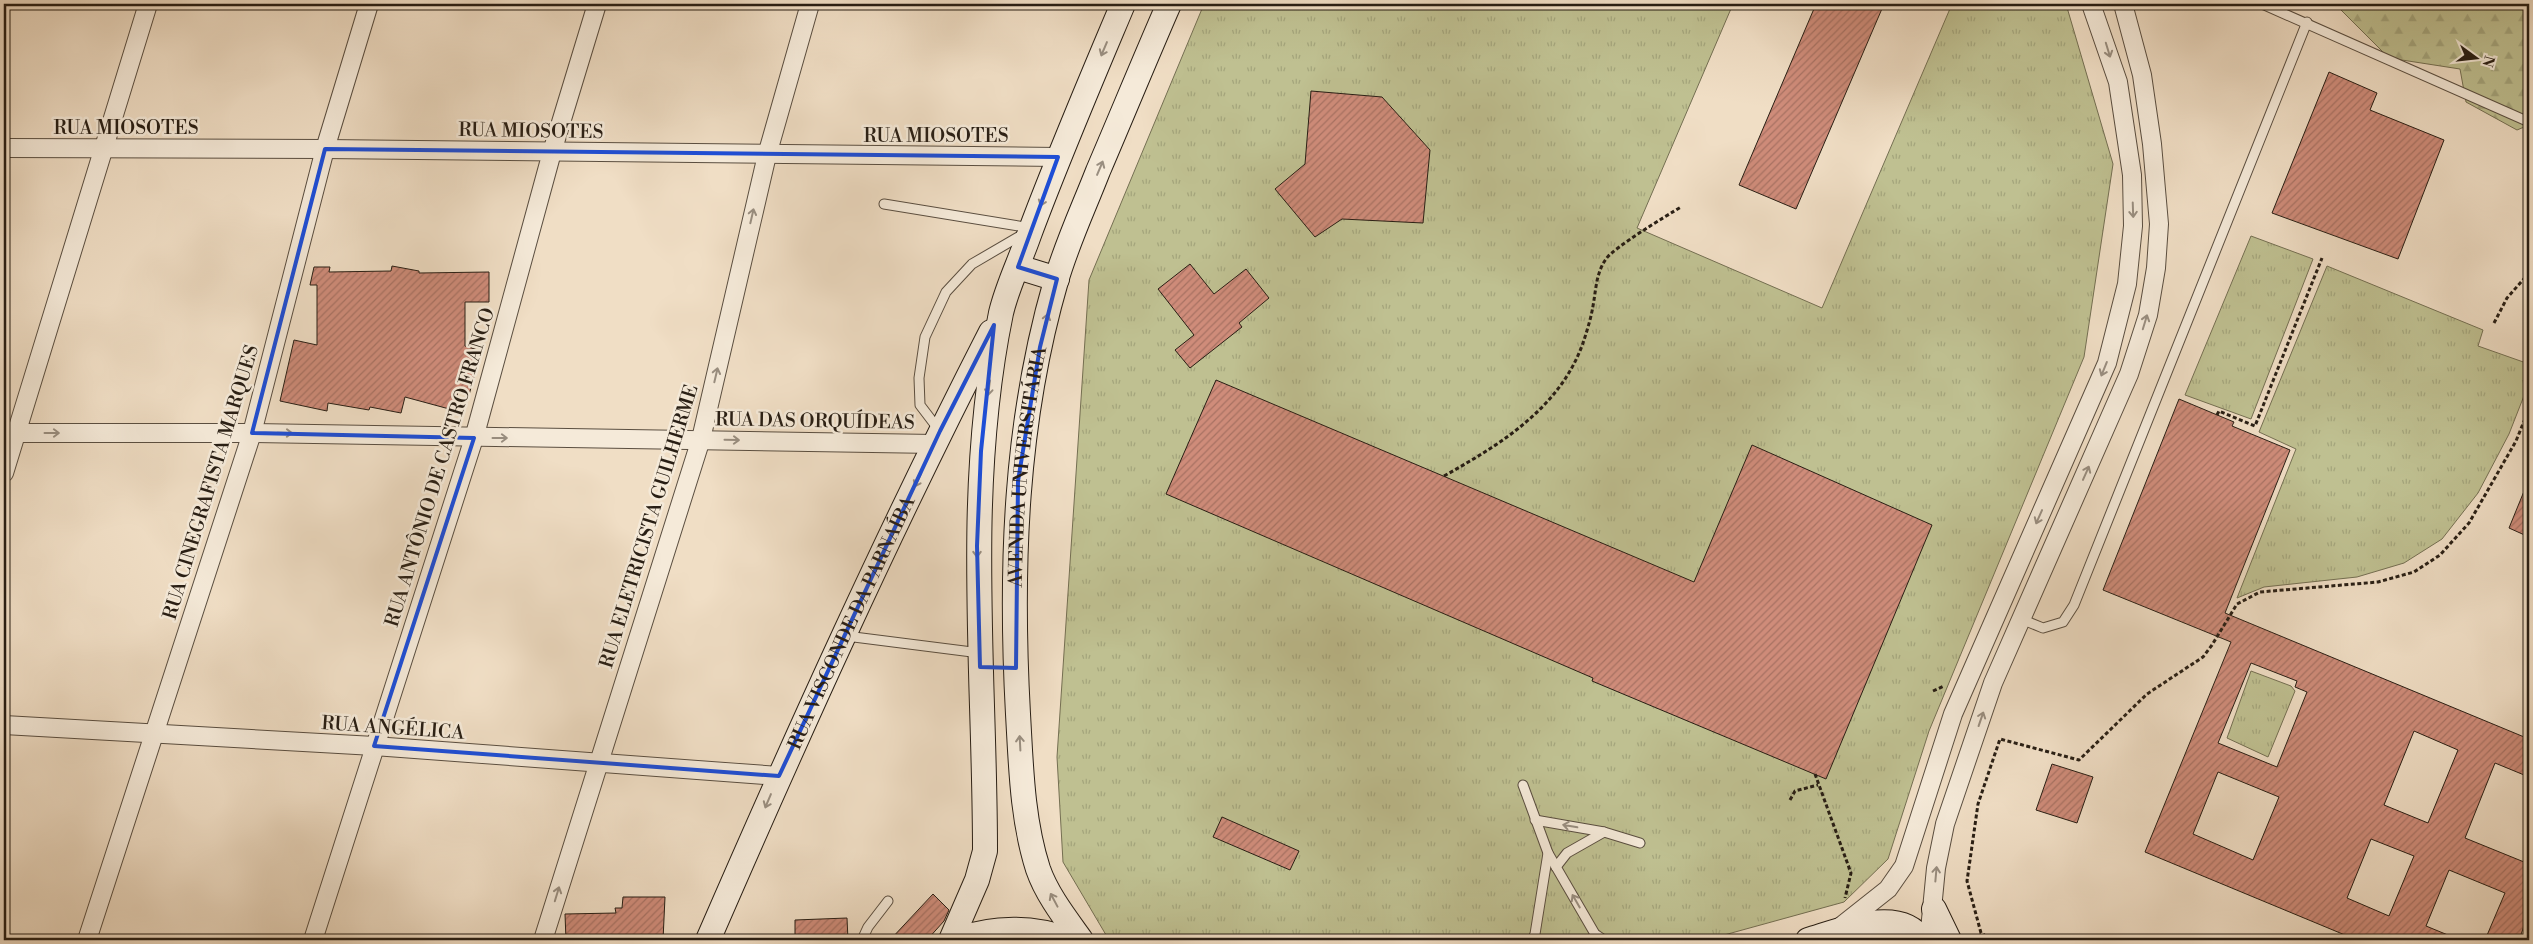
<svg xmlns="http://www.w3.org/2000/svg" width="2533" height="944" font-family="'Libre Bodoni',serif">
<defs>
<pattern id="grass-tufts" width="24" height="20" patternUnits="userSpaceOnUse" patternTransform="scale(1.25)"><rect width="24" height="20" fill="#bfc091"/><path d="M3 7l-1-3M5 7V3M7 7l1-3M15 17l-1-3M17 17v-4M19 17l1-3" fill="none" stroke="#a4a57c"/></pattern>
<pattern id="forest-firs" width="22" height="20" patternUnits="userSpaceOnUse" patternTransform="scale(1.25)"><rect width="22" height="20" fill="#bfc091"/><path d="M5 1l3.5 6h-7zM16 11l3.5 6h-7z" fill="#a4a57c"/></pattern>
<pattern id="building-hatch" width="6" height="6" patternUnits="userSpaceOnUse" patternTransform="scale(1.25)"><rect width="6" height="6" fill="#cf8c7a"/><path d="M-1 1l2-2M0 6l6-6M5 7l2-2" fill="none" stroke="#a87263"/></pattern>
</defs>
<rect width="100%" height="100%" fill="#f0dec5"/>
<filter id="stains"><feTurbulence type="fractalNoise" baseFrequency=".004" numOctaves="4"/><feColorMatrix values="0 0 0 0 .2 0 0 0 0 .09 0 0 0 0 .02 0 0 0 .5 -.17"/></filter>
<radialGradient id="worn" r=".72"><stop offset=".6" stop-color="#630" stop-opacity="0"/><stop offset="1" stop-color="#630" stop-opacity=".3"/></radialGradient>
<!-- grass -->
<g fill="url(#grass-tufts)" stroke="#746f52">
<path d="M 1204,4 L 1733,4 L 1637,228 L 1822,308 L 1952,4 L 2066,4 L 2113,164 L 2084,357 L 1929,731 L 1888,859 L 1844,902 L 1706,940 L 1109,940 L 1063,862 L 1057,757 L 1089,280 Z"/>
<path d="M 2251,236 L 2313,259 L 2251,419 L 2185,395 Z"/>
<path d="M 2327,266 L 2483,330 L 2478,346 L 2529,364 L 2529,383 L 2509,434 L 2478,493 L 2442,539 L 2404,563 L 2357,577 L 2264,587 L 2237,598 L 2296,449 L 2259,432 Z"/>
<path d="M 2251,671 L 2291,686 L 2295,691 L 2268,757 L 2227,738 Z"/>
</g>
<!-- forest -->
<path fill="url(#forest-firs)" stroke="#746f52" d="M 2335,4 L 2529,4 L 2529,125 L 2517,130 L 2466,102 L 2460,69 L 2389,58 Z"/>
<!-- building -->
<g fill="url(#building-hatch)" stroke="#281e14" fill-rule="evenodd">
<path d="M 1816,4 L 1884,4 L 1796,209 L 1739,185 Z"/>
<path d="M 2329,72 L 2377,93 L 2370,110 L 2444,140 L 2398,259 L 2272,213 Z"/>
<path d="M 1311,91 L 1382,97 L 1430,150 L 1423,223 L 1342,219 L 1315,237 L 1275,189 L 1305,164 Z"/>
<path d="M 1190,264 L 1214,294 L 1246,269 L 1269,298 L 1239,323 L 1242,327 L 1190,368 L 1175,350 L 1194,335 L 1158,289 Z"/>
<path d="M 392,266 L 419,271 L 419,273 L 489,272 L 489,302 L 465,302 L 465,346 L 481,351 L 469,395 L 458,392 L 453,410 L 405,397 L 401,413 L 370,407 L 369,410 L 328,403 L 327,411 L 280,401 L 294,340 L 317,345 L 317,285 L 310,285 L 314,267 L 330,267 L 329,272 L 391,271 Z"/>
<path d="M 1216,380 L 1694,582 L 1752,445 L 1932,525 L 1826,779 L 1592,681 L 1593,678 L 1166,494 Z"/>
<path d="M 2179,399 L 2234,422 L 2232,426 L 2290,450 L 2225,613 L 2529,739 L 2529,777 L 2495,763 L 2465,838 L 2529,864 L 2529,912 L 2519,940 L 2485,940 L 2505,893 L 2449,870 L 2426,926 L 2460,940 L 2357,940 L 2145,852 L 2231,642 L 2103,590 ZM 2251,663 L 2297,681 L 2295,687 L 2307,692 L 2277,767 L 2218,743 ZM 2414,731 L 2458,750 L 2428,823 L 2384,805 ZM 2218,772 L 2279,797 L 2253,860 L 2193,834 ZM 2371,839 L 2414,856 L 2389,916 L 2347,898 Z"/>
<path d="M 2529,479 L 2529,537 L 2509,528 Z"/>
<path d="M 2052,764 L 2093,777 L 2077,823 L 2036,810 Z"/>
<path d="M 1222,817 L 1299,851 L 1290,870 L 1213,837 Z"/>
<path d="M 933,894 L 949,910 L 944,921 L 927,940 L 890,940 Z"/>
<path d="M 623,897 L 665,897 L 663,940 L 566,940 L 565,914 L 616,913 L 615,908 L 622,908 Z"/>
<path d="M 847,918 L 848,940 L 795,940 L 795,920 Z"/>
</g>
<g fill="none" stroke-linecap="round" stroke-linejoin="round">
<defs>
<g id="service">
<path d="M 2262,4 L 2529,122"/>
<path d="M 884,204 L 1031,228"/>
<path d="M 939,430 L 920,405 L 919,378 L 925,337 L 946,292 L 972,264 L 1025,233"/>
<path d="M 2021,619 L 2043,628 L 2063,622 L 2074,605 L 2307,22"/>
<path d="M 846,636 L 980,653"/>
<path d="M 1523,785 L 1548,853 L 1595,934 L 1604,940"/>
<path d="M 1535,820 L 1604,832 L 1640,843"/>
<path d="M 1556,867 L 1567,853 L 1604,832"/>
<path d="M 862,940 L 868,927 L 888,901"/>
<path d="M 1532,940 L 1535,934 L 1548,853"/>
</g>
<g id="minor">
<path d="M 4,148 L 325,149 L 1058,157"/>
<path d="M 4,433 L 252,433 L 935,444"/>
<path d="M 4,473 L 148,4"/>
<path d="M 4,725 L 374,746 L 779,776"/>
<path d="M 1840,927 L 1888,889 L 1904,866 L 1953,714 L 2107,363 L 2127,284 L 2133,226 L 2132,175 L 2118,82 L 2091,4"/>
<path d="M 87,940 L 252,433 L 325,149 L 369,4"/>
<path d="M 313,940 L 474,438 L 552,152 L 597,4"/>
<path d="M 543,940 L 701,439 L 767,155 L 810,4"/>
<path d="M 1929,940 L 1936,868 L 1945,824 L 1993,683 L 2129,374 L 2148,315 L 2156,268 L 2159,224 L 2152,144 L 2142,75 L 2123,4"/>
</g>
<g id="secondary">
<path d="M 1018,267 L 1057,279"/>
<path d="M 1934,909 L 1949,940"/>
<path id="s1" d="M 708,940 C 797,735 889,531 991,332"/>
<path d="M 951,940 L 977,880 L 985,851 C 985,670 964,493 1001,313 C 1007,287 1020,261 1029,235 C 1058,157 1091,80 1123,4"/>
<path d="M 955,940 C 993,927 1032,926 1070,940"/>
<path id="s2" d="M 1081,940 C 1066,919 1047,895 1038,869 C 1022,819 1021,766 1018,714 C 1010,568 1015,422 1056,281 C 1067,243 1084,207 1098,171 C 1122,115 1145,59 1169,4"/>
<path d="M 1808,940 C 1839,931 1900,905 1922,940"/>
</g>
</defs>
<!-- service casing -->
<use href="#service" stroke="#5a4e40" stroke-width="11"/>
<!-- minor casing -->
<use href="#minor" stroke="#5a4e40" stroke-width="20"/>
<!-- secondary casing -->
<use href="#secondary" stroke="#281e14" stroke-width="26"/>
<!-- path -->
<g stroke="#281e14" stroke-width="3" stroke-dasharray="4 2.5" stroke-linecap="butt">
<path d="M 2494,323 L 2507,298 L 2529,273"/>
<path d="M 2217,415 L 2219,411 L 2255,426 L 2322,258"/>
<path d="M 1444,476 C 1501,444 1560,408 1583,343 C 1587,331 1591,318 1593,306 C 1596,290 1596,273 1606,259 C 1613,248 1666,216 1681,207"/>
<path d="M 1933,691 L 1944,686"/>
<path d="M 1815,774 L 1851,873 L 1845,898"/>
<path d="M 1790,800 L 1795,791 L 1818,785"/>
<path d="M 1992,940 L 1981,933 L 1967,881 L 1978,804 L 2000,739 L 2079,760 L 2147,694 L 2203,657 L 2212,645 L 2237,604 L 2260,592 L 2378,582 L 2414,572 L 2440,555 L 2469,523 L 2516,441 L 2529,409"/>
</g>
<!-- service -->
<use href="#service" stroke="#f5ead9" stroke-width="9"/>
<!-- minor -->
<use href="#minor" stroke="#f5ead9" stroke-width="18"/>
<!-- secondary -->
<use href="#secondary" stroke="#f5ead9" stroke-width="24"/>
</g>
<!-- one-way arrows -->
<defs><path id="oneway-shaft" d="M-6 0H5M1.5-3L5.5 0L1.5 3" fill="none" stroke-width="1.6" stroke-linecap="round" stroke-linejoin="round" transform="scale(1.25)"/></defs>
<g stroke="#998e80">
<use href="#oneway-shaft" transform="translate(1104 49) rotate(113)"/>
<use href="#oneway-shaft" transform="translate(2108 50) rotate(73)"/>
<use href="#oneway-shaft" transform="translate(1100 168) rotate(-67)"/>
<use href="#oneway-shaft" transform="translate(1043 199) rotate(110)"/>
<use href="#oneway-shaft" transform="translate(2133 210) rotate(88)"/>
<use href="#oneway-shaft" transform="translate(752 216) rotate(-77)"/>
<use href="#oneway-shaft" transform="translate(1046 321) rotate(-76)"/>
<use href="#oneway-shaft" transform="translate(2145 322) rotate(-73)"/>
<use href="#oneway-shaft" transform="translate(2104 369) rotate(112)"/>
<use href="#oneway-shaft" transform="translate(716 375) rotate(-77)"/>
<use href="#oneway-shaft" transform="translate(989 388) rotate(97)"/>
<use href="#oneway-shaft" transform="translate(52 433)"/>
<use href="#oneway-shaft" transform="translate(285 433) rotate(1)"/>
<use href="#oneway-shaft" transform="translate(500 438)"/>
<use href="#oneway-shaft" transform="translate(732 440) rotate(1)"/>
<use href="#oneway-shaft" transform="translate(2086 473) rotate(-66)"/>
<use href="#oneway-shaft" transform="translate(918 480) rotate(115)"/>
<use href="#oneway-shaft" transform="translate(2039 517) rotate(114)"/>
<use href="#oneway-shaft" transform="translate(977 550) rotate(90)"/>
<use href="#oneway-shaft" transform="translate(1981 719) rotate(-71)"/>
<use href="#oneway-shaft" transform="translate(1020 743) rotate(-93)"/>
<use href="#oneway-shaft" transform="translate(768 801) rotate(113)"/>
<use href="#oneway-shaft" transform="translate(1570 826) rotate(-170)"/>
<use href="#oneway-shaft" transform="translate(1936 874) rotate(-85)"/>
<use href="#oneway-shaft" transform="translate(557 894) rotate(-73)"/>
<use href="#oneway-shaft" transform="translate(1054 900) rotate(-118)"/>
<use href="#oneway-shaft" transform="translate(1576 901) rotate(-120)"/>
</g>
<!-- marked area -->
<path fill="none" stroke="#1d4ed8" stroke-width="4" stroke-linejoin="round" d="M 325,149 L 1058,157 L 1018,267 L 1057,279 L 1040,347 L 1018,481 L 1016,668 L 980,667 L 977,546 L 981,451 L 994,325 L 940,431 L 779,776 L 374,746 L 474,438 L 252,433 Z"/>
<g text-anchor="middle" stroke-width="5" stroke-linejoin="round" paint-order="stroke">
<!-- street labels -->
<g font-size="19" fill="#281e14" stroke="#f5ead9">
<text x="126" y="134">RUA MIOSOTES</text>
<text transform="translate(531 130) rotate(1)" y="7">RUA MIOSOTES</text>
<text x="936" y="142">RUA MIOSOTES</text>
<text transform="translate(815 420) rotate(1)" y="7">RUA DAS ORQUÍDEAS</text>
<text transform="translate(439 467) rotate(-73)" y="7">RUA ANTÔNIO DE CASTRO FRANCO</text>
<text dy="7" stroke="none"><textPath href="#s2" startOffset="488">AVENIDA UNIVERSITÁRIA</textPath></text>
<text transform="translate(210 482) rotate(-73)" y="7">RUA CINEGRAFISTA MARQUES</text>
<text transform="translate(648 526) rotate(-73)" y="7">RUA ELETRICISTA GUILHERME</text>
<text dy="7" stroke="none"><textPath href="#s1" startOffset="348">RUA VISCONDE DA PARNAÍBA</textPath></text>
<text transform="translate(393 727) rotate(4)" y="7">RUA ANGÉLICA</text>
</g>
</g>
<!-- margin -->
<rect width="2533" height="944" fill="none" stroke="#f0dec5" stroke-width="20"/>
<rect x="5" y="5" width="2523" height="934" fill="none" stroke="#281e14" stroke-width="2.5"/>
<rect x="10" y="10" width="2513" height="924" fill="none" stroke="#281e14"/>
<!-- north arrow -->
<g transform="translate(2476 58) rotate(105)" stroke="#f5ead9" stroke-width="4" paint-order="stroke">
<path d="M0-4L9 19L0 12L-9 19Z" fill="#281e14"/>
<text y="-8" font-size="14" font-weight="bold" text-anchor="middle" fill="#281e14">N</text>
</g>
<rect width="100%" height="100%" filter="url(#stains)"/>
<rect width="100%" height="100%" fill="url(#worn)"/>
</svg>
